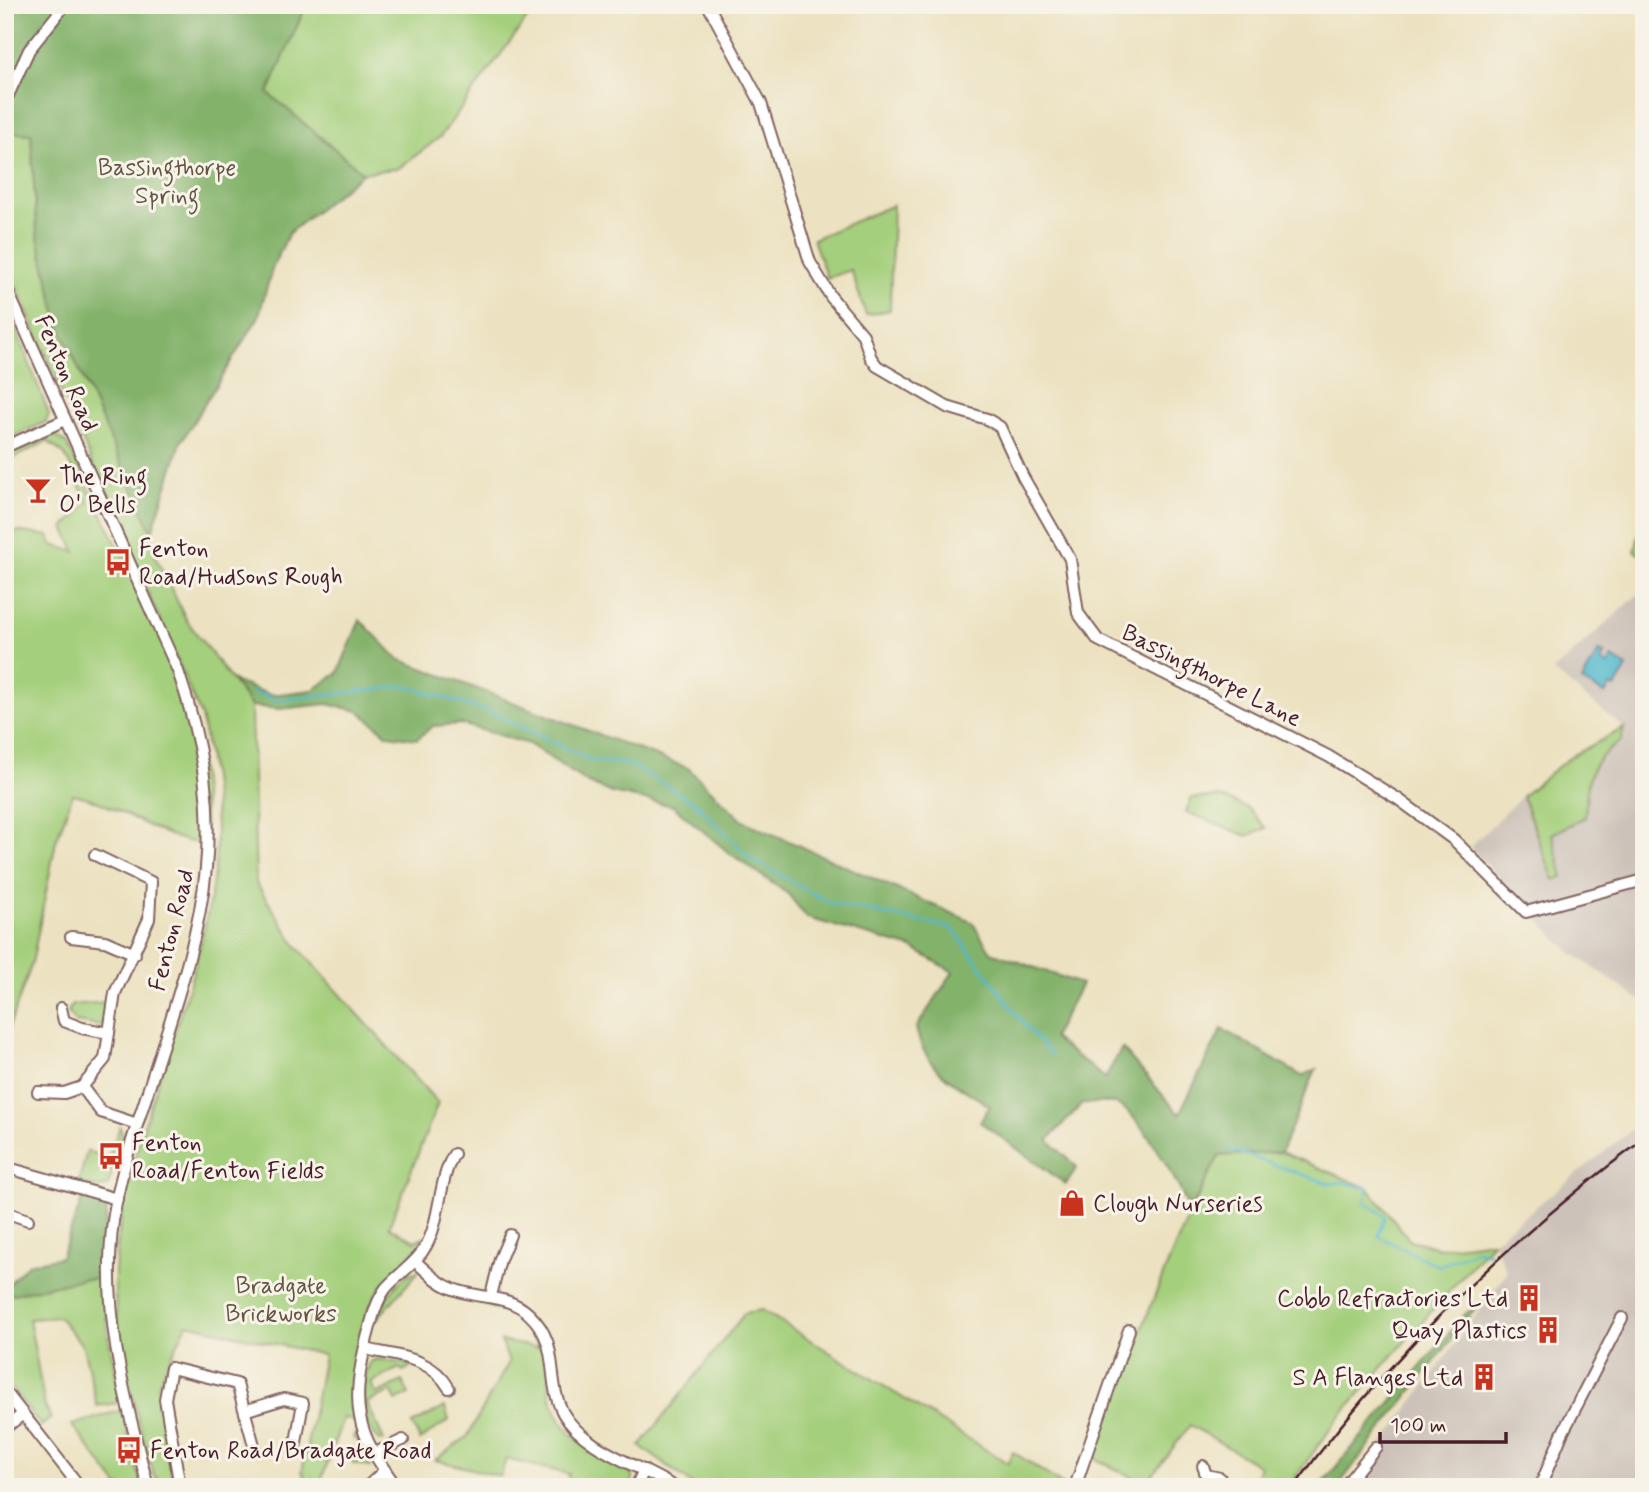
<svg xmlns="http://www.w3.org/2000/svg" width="1649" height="1492" font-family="Mynerve,sans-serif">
<rect width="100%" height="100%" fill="#f7f3e8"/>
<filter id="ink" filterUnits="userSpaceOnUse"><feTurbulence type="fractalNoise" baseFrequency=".0143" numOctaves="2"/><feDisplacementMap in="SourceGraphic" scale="14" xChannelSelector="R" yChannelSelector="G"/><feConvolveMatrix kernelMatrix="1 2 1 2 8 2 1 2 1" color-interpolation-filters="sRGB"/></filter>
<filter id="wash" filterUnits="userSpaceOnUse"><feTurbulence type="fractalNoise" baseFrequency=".00686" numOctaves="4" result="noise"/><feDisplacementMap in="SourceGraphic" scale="28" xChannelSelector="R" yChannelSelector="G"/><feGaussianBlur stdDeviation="1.57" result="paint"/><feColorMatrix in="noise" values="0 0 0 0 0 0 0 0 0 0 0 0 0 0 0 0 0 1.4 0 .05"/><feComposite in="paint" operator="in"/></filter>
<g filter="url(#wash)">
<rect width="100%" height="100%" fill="#ece2c1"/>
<!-- industrial -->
<g fill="#cdc2b9">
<path d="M 1644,589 L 1644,1003 L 1568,950 L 1470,847 L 1522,796 L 1553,880 L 1552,834 L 1585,817 L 1588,784 L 1598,756 L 1621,741 L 1624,728 L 1553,671 Z"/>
<path d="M 1644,1120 L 1644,1487 L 1351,1487 L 1507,1272 L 1493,1241 Z"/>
</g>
<!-- green -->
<g fill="#a4cf7b" stroke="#777753" stroke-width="2">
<path d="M 306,5 L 537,5 L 440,137 L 399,168 L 363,173 L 268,93 Z"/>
<path d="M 5,132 L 31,134 L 37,233 L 59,325 L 152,532 L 156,558 L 187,621 L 251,706 L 256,883 L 296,945 L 438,1103 L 389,1227 L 415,1241 L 424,1237 C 415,1258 396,1269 382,1286 C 359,1316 347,1384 356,1421 L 343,1418 L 319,1487 L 302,1487 L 304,1473 L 302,1472 L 324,1355 L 187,1324 L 158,1384 L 173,1477 L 163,1483 L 154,1476 C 135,1406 109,1331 116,1258 C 128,1121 202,999 215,863 C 219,814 211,764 201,716 L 5,260 Z"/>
<path d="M 893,205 L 890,310 L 866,315 L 851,270 L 827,278 L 813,239 Z"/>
<path d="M 5,301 L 49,414 L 46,422 L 5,440 Z"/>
<path d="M 48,435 L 56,436 L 67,444 C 111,536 174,645 196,743 C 203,776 204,810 205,844 C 156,839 120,804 73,794 L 56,841 L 32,963 L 5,1038 L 5,548 L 15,531 L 49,536 L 52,545 L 76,552 L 64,528 L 88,503 L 65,455 L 47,441 L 10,460 L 8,452 Z"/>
<path d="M 1644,511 L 1644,558 L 1635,551 Z"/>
<path d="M 1624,728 L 1621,741 C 1586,765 1588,777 1585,817 L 1552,834 L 1563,877 L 1554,880 L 1522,796 L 1570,757 Z"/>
<path d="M 1220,797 L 1248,808 L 1266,828 L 1247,836 L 1186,812 L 1191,798 Z"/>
<path d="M 106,1002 L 102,1026 L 75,1022 L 68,1012 L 72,1005 Z"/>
<path d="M 120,1127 L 123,1135 L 108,1186 L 100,1188 L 78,1184 L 87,1151 L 108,1158 Z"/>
<path d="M 1281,1152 L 1368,1188 L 1410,1240 L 1439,1248 L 1493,1241 L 1340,1416 L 1288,1487 L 1252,1487 L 1260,1466 L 1190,1425 L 1146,1484 L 1094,1458 C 1132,1356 1167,1252 1219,1156 Z"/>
<path d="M 411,1272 L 418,1272 L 376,1320 C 382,1299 395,1285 411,1272 Z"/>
<path d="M 82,1279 L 103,1279 L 108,1334 L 120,1395 L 118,1403 L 97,1406 L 83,1346 L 59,1317 L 29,1319 L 45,1407 L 51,1418 L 41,1426 L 5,1379 L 5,1296 Z"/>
<path d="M 482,1299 C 519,1309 544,1322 550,1364 C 551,1371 549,1379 549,1386 C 550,1400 558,1419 568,1430 C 583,1448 610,1459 630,1471 L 633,1478 L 627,1487 L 566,1487 L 569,1474 L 506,1459 L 500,1476 L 435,1460 L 467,1437 L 509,1362 L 501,1341 L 539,1348 L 518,1318 L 480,1303 Z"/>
<path d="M 762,1310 L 991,1453 L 1008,1463 L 1013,1452 L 1066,1487 L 696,1487 L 640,1446 L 745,1313 Z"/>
<path d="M 376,1359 L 414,1365 L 403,1371 L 399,1368 L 371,1383 L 376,1394 L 402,1381 L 409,1394 L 396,1401 L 391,1391 L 367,1403 L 384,1440 L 380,1441 C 359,1421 359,1387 370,1362 Z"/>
<path d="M 445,1407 L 449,1420 L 420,1440 L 412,1424 Z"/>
<path d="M 119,1411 L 126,1417 L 130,1459 L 135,1464 L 143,1487 L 119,1487 L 72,1425 Z"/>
<path d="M 357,1431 L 370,1458 L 370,1467 L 352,1463 L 360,1442 L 353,1438 Z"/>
</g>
<!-- forest -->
<g fill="#83b26b" stroke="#66684b" stroke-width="2">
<path d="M 5,5 L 306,5 L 268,93 L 363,173 L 289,233 L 273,266 L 258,318 L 181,442 L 152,532 L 59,325 L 37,233 L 31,134 L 5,132 Z"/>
<path d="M 360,620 L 398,659 L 688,768 L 743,821 L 972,922 L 991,952 L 1081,984 L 1053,1038 L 1105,1078 L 1122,1048 L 1179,1114 L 1222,1029 L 1302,1076 L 1316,1069 L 1281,1152 L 1219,1156 L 1192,1206 L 1186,1203 C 1177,1181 1139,1112 1116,1104 C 1107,1101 1092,1104 1082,1104 L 1048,1140 L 1077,1167 L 1066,1184 L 980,1122 L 990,1106 C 955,1083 925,1072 916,1028 L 953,972 L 912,948 L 807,918 L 788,894 L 728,852 L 673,806 L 612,793 L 588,783 L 529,744 L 461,724 L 433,726 L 417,739 L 388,735 L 359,711 L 327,704 L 280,709 L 251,706 L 233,681 L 271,695 L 313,690 L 338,673 Z"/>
<path d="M 83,1197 L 103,1201 L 107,1206 L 103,1279 L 82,1279 L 5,1296 L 5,1288 L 28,1264 L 61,1257 Z"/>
<path d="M 1476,1308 L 1337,1487 L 1319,1487 L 1466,1313 Z"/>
</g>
<!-- water -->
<path fill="#4fb8cd" stroke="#4c6c7c" stroke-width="2" d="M 1599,651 L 1604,654 L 1601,661 L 1608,665 L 1612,658 L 1627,667 L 1615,688 L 1610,686 L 1605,694 L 1582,681 Z"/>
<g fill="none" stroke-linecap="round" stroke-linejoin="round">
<!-- stream -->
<g stroke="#4fb8cd" stroke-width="2.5">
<path d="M 253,692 L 279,700 L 406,686 L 490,712 L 593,761 L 629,764 L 697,804 L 748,857 L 830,903 L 952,928 L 1023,1023 L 1052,1055"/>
<path d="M 1229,1149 L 1330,1184 L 1341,1182 L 1368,1188 L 1365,1202 L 1385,1216 L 1378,1236 L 1438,1266 L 1477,1250 L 1489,1253"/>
</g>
</g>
</g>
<g filter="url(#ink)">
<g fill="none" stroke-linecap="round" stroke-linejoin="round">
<defs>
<g id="minor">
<path d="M 708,5 L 761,103 L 810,262 L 831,297 L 863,335 L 871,358 L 877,366 L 947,407 L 987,419 L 1000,427 L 1023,477 L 1070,559 L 1078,613 L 1098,640 L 1328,756 L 1398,799 L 1454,840 L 1526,912 L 1644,880"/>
<path d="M 5,102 L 29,50 L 65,5"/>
<path d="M 5,285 L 178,671 C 236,840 200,927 149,1088 C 135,1132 119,1175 113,1221 C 101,1314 125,1397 148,1487"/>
<path d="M 5,447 L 65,420"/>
<path d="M 71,937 L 105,941 L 135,954"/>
<path d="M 61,1008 L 64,1021 L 82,1028 L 109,1033"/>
<path d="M 82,1087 L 101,1112 L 137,1124"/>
<path d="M 38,1092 L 64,1093 L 82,1087 L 105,1059 L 115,993 L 149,919 L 151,882 L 95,855"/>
<path d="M 5,1167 L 117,1199"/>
<path d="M 5,1212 L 28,1220"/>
<path d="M 415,1261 C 428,1273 441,1286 459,1291 C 484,1299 509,1295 529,1314 C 562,1345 545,1379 563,1413 C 584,1450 640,1465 674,1487"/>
<path d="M 491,1296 L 500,1259 L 510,1235"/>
<path d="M 365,1349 C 397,1356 431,1357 449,1388"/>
<path d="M 5,1391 L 80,1487"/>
<path d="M 247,1410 L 284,1399 L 303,1403 L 294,1453"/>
<path d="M 5,1428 L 23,1414"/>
<path d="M 375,1453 L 403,1440"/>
<path d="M 1203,1466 L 1206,1475 L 1220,1478"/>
<path d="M 180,1487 L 165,1399 L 171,1368 L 237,1384 L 255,1449"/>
<path d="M 367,1487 L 385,1470"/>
<path d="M 397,1487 C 354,1431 351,1404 367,1338 C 372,1320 375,1303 386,1288 C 399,1273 417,1263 426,1246 C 441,1219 438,1181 454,1154"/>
<path d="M 636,1487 L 644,1470"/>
<path d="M 1075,1487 L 1129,1330"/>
<path d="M 1344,1487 L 1376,1447"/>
<path d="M 1540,1487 L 1562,1434 L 1622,1318"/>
</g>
</defs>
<!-- minor casing -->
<use href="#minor" stroke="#836360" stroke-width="14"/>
<!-- minor -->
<use href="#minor" stroke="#fff" stroke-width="10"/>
<!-- rail -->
<path stroke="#4a1f2b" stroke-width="2.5" d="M 1294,1487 C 1391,1353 1512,1237 1644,1139"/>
</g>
</g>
<!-- icons -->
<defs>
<symbol id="bar-bare" viewBox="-9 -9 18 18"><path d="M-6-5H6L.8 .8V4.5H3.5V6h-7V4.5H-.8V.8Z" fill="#c8321e" stroke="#f7f3e8" stroke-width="2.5" paint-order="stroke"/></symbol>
<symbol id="bus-bare" viewBox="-9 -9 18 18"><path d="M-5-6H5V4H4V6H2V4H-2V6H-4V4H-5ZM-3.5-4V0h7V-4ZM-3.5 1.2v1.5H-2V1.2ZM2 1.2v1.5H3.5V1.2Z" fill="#c8321e" stroke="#f7f3e8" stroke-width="2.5" paint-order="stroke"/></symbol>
<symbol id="shop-bare" viewBox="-9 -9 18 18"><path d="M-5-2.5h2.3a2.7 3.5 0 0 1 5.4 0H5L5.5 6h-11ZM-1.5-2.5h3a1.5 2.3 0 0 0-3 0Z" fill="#c8321e" stroke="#f7f3e8" stroke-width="2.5" paint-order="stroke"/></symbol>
<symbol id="building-bare" viewBox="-9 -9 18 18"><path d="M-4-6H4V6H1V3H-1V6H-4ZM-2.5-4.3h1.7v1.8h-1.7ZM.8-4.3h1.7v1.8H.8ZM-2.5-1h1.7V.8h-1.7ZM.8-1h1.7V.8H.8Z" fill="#c8321e" stroke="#f7f3e8" stroke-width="2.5" paint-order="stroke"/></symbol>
</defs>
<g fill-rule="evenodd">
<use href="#bar-bare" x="19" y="471" width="38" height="38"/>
<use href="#bus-bare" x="99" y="543" width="38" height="38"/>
<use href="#bus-bare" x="92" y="1137" width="38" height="38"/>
<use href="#shop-bare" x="1053" y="1184" width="38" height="38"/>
<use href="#building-bare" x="1510" y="1279" width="38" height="38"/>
<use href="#building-bare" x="1529" y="1311" width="38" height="38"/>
<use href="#building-bare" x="1465" y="1358" width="38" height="38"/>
<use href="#bus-bare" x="110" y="1431" width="38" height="38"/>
</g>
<g text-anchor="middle" stroke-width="6" stroke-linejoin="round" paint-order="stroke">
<!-- park labels -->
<g font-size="24" fill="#655443" stroke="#f7f3e8">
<text x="167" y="175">Bassingthorpe<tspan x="167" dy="28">Spring</tspan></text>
<text x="281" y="1293">Bradgate<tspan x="281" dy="28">Brickworks</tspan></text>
</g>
<!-- street labels -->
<g font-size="24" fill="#4a1f2b" stroke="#f7f3e8">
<text transform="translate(67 373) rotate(66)" y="8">Fenton Road</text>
<text transform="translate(1212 675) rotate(27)" y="8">Bassingthorpe Lane</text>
<text transform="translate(171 930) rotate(-76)" y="8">Fenton Road</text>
</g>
<!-- poi labels -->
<g font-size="24" fill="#4a1f2b" stroke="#f7f3e8" text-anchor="start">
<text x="59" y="484">The Ring<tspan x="59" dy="28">O' Bells</tspan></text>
<text x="139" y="556">Fenton<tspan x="139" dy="28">Road/Hudsons Rough</tspan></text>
<text x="132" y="1150">Fenton<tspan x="132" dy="28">Road/Fenton Fields</tspan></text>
<text x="1093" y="1211">Clough Nurseries</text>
<text x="1508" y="1306" text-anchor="end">Cobb Refractories Ltd</text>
<text x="1527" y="1338" text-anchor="end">Quay Plastics</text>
<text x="1463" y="1385" text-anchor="end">S A Flanges Ltd</text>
<text x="150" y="1458">Fenton Road/Bradgate Road</text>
</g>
</g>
<!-- margin -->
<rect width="1649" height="1492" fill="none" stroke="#f7f3e8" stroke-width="28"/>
<!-- scale -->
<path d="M1380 1432v10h126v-10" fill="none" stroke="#4a1f2b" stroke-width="3.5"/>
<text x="1390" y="1432" font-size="21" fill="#4a1f2b" stroke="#f7f3e8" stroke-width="5" paint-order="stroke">100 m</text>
</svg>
